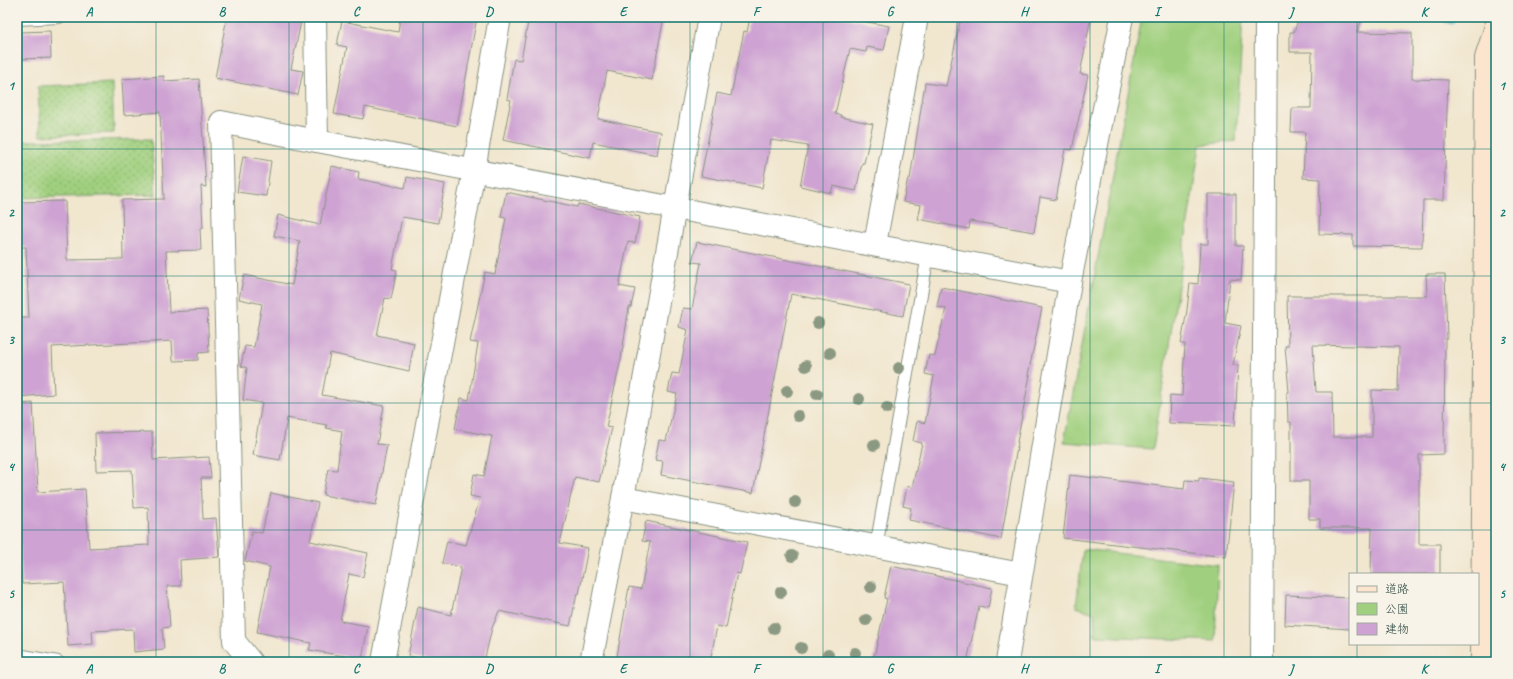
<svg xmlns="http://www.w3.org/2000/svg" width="1513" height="679" font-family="Caveat,'Klee One',sans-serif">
<defs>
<pattern id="grass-dots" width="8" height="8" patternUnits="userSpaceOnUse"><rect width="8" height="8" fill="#a0d07f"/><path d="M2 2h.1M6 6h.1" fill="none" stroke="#82aa69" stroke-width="1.8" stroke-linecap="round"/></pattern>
</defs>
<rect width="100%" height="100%" fill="#f7f3e8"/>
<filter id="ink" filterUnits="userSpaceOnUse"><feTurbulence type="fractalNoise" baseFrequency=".025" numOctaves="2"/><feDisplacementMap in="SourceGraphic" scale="8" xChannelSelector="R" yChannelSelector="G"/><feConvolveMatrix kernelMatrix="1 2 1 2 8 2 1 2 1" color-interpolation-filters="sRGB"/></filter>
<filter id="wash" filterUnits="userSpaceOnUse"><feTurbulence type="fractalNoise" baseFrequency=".012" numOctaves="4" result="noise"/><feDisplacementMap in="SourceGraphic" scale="16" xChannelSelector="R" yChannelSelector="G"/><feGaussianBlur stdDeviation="0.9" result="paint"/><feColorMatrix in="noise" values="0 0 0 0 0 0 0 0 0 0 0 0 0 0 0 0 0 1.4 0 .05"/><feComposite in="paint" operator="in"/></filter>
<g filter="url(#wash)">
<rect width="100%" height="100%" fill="#f1e6ce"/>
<!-- grass -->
<g fill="url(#grass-dots)" stroke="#60865a">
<path d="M 112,83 L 114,133 L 40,136 L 38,86 Z"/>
<path d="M 151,139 L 156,195 L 17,198 L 17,141 Z"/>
</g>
<!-- park -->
<g fill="#a0d07f" stroke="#60865a">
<path d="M 1142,17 L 1243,17 L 1236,141 L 1200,145 L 1153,449 L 1064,442 Z"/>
<path d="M 1083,549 L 1218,565 L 1215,641 L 1095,636 L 1094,613 L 1076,607 Z"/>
</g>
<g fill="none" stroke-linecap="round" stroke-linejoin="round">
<!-- stream -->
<path stroke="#3faebb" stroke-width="7" d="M 1441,17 L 1451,21"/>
</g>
<g id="blocks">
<!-- building -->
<g fill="#cea2d3" fill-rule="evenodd">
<path d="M 227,17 L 302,17 L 291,69 L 303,71 L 298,95 L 215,78 Z"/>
<path d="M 400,17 L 477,17 L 457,126 L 365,107 L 363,119 L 334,114 L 347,47 L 337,45 L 342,21 L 398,32 Z"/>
<path d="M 529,17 L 664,17 L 652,80 L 607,71 L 598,119 L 661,132 L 657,155 L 593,142 L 590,158 L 503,140 L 511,100 L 507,99 L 514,59 L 521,60 Z"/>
<path d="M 750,17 L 840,17 L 889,26 L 884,50 L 867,47 L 866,52 L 850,49 L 835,114 L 841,115 L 841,117 L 873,124 L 864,163 L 862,163 L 856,191 L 833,186 L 831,193 L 800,186 L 808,146 L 771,140 L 762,188 L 701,176 L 717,93 L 731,96 L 744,31 L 747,32 Z"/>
<path d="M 961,17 L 1091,17 L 1080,74 L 1088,75 L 1072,150 L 1065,149 L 1056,200 L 1040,197 L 1034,232 L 970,221 L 969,229 L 918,219 L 921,205 L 903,202 L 908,178 L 910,179 L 925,83 L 946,86 Z"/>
<path d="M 1299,17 L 1363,17 L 1357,32 L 1412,33 L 1412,79 L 1448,80 L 1444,200 L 1423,200 L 1422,247 L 1353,246 L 1353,235 L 1319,234 L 1320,179 L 1303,178 L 1305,132 L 1291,132 L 1292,108 L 1311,108 L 1312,52 L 1290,52 L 1290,32 L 1294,32 Z"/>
<path d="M 50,31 L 51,58 L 20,59 L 19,32 Z"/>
<path d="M 164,76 L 164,81 L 199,79 L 206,187 L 201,186 L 203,228 L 200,228 L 201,250 L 166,251 L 169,312 L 207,310 L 209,352 L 198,353 L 198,360 L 173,361 L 172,341 L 52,347 L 54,394 L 17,397 L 17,318 L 29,318 L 26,247 L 17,247 L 17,202 L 65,201 L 67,260 L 123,259 L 122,200 L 164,199 L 160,112 L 124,115 L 122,79 Z"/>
<path d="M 243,156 L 271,161 L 266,196 L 237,192 Z"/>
<path d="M 332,166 L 359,172 L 358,179 L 405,188 L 407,177 L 445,184 L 438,223 L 402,217 L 392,269 L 397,270 L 391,299 L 385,298 L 377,335 L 414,343 L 409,371 L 330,353 L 322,395 L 384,406 L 377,444 L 387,445 L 376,505 L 323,495 L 328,469 L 337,470 L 342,431 L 326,428 L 327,425 L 287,418 L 280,460 L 253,455 L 262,403 L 243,400 L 247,368 L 241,366 L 245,346 L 254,347 L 262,304 L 239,299 L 244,275 L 292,285 L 300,241 L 274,236 L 278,215 L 320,225 Z"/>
<path d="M 506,192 L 577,207 L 578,204 L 640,217 L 635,243 L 628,242 L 619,286 L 635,289 L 631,307 L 629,307 L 621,359 L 606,427 L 612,428 L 599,482 L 575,477 L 560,543 L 588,548 L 579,594 L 577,594 L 570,626 L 499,611 L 492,628 L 484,662 L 436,662 L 408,656 L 418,607 L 451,615 L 461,567 L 442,563 L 447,541 L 466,545 L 480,498 L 470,496 L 474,474 L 484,476 L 492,436 L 455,429 L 461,398 L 469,400 L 478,343 L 470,342 L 485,272 L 495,274 L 506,218 L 501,217 Z"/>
<path d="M 1208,194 L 1236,194 L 1236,246 L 1243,246 L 1241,280 L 1230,279 L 1225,323 L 1241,326 L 1233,365 L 1238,365 L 1235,426 L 1169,423 L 1170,395 L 1182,396 L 1185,344 L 1181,344 L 1187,310 L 1190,283 L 1198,284 L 1200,244 L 1208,244 Z"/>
<path d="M 697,242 L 909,284 L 903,316 L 791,294 L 753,493 L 661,475 L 663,461 L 655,460 L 659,440 L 666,441 L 677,394 L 668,392 L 672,373 L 679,374 L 688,330 L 679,327 L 683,308 L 692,309 L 701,263 L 692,262 Z"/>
<path d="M 1426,274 L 1445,274 L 1447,339 L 1445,339 L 1444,454 L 1419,455 L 1419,544 L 1440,544 L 1440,574 L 1371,574 L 1372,528 L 1320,528 L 1320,519 L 1309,519 L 1309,481 L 1291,481 L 1291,422 L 1288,422 L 1287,392 L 1289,392 L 1285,346 L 1288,346 L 1287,296 L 1427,296 ZM 1313,345 L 1399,347 L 1398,391 L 1372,390 L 1372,437 L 1333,437 L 1332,392 L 1316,392 Z"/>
<path d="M 941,287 L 1042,308 L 1028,375 L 1030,375 L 1017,442 L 1018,442 L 1001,539 L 909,520 L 911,508 L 903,506 L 907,486 L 912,488 L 922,443 L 913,441 L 917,421 L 925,423 L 934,376 L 925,374 L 929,355 L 935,356 L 946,308 L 937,307 Z"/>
<path d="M 33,403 L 38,492 L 85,489 L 89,548 L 149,545 L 148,507 L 134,508 L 132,470 L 96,471 L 95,433 L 152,432 L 153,460 L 209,457 L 211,478 L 201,478 L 203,519 L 216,518 L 219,557 L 180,560 L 181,586 L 167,586 L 170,627 L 162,628 L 164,649 L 134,652 L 133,629 L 92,631 L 93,644 L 68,646 L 64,582 L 22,584 L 18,526 L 17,526 L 17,404 Z"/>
<path d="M 1070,475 L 1184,489 L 1185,480 L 1199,481 L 1199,478 L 1234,482 L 1226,557 L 1063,538 Z"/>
<path d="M 271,493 L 318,503 L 310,541 L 368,553 L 363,577 L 349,574 L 340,621 L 368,626 L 362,659 L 309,650 L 311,643 L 257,632 L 270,567 L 245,561 L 252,531 L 262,533 Z"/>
<path d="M 646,521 L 747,542 L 740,574 L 737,573 L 726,628 L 717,626 L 710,662 L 616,662 L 629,587 L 641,589 L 650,542 L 642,541 Z"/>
<path d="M 891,566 L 992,588 L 988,608 L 979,606 L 967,662 L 873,662 L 887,599 L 884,598 Z"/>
<path d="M 1286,595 L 1350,598 L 1350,629 L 1285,625 Z"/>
</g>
</g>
</g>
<g filter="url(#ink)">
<use href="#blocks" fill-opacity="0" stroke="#889281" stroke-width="1"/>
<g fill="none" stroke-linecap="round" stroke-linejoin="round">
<defs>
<g id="lane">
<path d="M 17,19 L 59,17"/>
<path d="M 876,547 L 928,255"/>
<path d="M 17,655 L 58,662"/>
</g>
<g id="street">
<path d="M 315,17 L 317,141"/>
<path d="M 875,244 L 917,17"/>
<path d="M 623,498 L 1021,574"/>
<path d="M 251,662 L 234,641 L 221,122 L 317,141 L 1070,282"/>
<path d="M 383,662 L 474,170 L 500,17"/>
<path d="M 591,662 L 623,498 L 709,17"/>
<path d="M 1007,662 L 1070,282 L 1122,17"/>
<path d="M 1262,662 L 1266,17"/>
</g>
<path id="secondary" d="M 1482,662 L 1486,58 L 1496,26"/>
</defs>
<!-- lane casing -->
<use href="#lane" stroke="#889281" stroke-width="14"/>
<!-- street casing -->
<use href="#street" stroke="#889281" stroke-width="24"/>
<!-- secondary casing -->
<use href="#secondary" stroke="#889281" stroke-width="24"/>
<!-- lane -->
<use href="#lane" stroke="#fff" stroke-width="12"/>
<!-- street -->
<use href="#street" stroke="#fff" stroke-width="22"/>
<!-- secondary -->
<use href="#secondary" stroke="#fbe5cf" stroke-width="22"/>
</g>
<!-- trees -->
<g fill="#8c9982">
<circle cx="818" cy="323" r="6"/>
<circle cx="830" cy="353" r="6"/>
<circle cx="806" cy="366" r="6"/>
<circle cx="899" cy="368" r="6"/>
<circle cx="787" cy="391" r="6"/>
<circle cx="817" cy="394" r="6"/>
<circle cx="859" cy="399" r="6"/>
<circle cx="887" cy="408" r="6"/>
<circle cx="798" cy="416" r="6"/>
<circle cx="874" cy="445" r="6"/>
<circle cx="795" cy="502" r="6"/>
<circle cx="792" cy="556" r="6"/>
<circle cx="871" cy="587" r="6"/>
<circle cx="781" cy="592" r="6"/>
<circle cx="866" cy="620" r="6"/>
<circle cx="774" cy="628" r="6"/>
<circle cx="801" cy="648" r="6"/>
<circle cx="855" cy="653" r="6"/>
<circle cx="828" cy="655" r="6"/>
</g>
</g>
<!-- grid -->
<path fill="none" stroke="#0f766e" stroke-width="1" stroke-opacity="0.55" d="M 156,17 L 156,662M 289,17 L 289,662M 423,17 L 423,662M 556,17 L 556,662M 690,17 L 690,662M 823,17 L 823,662M 957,17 L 957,662M 1090,17 L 1090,662M 1224,17 L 1224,662M 1357,17 L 1357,574M 17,149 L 1496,149M 17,276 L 1496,276M 17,403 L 1496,403M 17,530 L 1496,530M 1357,644 L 1357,662"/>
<!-- margin -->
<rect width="1513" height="679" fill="none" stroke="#f7f3e8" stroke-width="44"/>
<!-- legend -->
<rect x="1349" y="573" width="130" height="72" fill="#f7f3e8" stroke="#a1aaa0"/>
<rect x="1357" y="586" width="20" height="6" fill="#fbe5cf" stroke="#a1aaa0"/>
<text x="1385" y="593" font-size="12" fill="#1f3d34">道路</text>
<rect x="1357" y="603" width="20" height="12" fill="#a0d07f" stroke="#a1aaa0"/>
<text x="1385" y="613" font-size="12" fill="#1f3d34">公園</text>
<rect x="1357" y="623" width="20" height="12" fill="#cea2d3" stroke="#a1aaa0"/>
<text x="1385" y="633" font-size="12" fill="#1f3d34">建物</text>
<rect x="22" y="22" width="1469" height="635" fill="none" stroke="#0f766e" stroke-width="1.5"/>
<g font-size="13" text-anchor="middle" font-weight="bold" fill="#0f766e">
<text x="89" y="16">A</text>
<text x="222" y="16">B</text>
<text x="356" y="16">C</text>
<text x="489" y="16">D</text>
<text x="623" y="16">E</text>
<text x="756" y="16">F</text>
<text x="890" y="16">G</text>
<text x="1024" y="16">H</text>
<text x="1157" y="16">I</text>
<text x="1291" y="16">J</text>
<text x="1424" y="16">K</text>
<text x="11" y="90">1</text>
<text x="1502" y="90">1</text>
<text x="11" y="217">2</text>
<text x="1502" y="217">2</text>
<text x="11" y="344">3</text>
<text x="1502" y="344">3</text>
<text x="11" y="471">4</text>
<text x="1502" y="471">4</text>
<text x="11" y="598">5</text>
<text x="1502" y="598">5</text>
<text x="89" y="673">A</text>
<text x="222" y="673">B</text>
<text x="356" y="673">C</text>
<text x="489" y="673">D</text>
<text x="623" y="673">E</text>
<text x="756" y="673">F</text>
<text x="890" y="673">G</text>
<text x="1024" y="673">H</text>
<text x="1157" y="673">I</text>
<text x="1291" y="673">J</text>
<text x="1424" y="673">K</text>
</g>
</svg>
